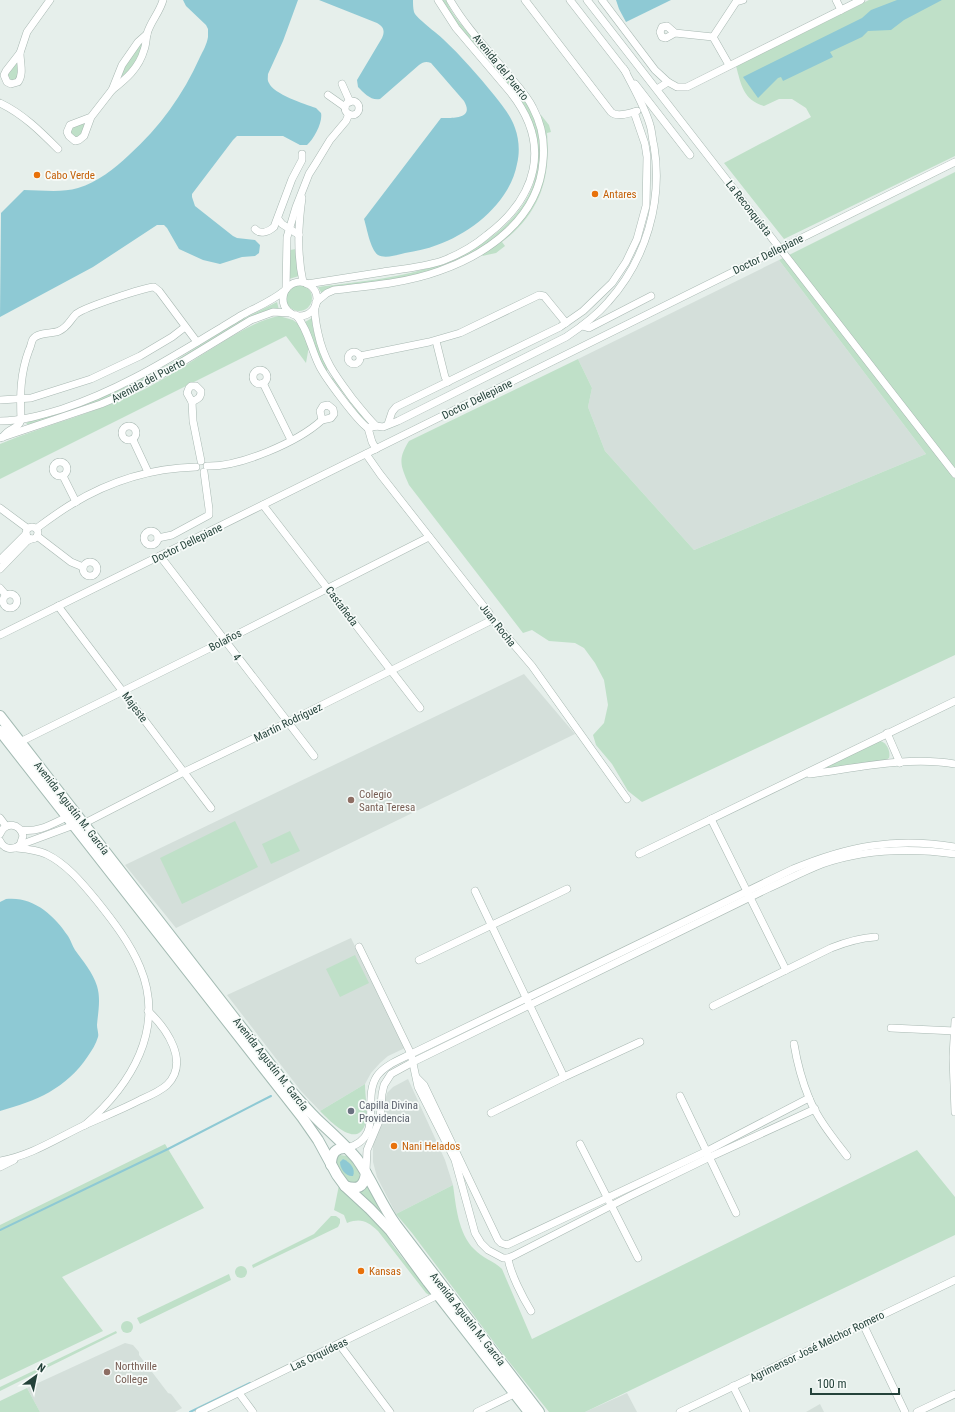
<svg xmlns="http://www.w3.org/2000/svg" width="955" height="1412" font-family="'Roboto Condensed',sans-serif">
<rect width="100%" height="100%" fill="#e6efeb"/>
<!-- built -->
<g fill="#d4dfda">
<path d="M 779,260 L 926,454 L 694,550 L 605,451 L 588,407 L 592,388 L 578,359 Z"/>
<path d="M 524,674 L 575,734 L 176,928 L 125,865 Z"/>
<path d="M 351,938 L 405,1048 L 388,1056 L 380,1063 L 371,1073 L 365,1084 L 320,1111 L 301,1091 L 227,995 Z"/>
<path d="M 408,1079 L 445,1160 L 453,1185 L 396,1214 L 377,1177 L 373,1162 L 373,1145 L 374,1140 L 385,1119 L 385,1101 L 387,1093 L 393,1087 Z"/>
<path d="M 125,1343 L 133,1345 L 139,1352 L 139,1355 L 168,1393 L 171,1394 L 182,1408 L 175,1412 L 40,1412 L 27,1388 Z"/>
<path d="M 627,1393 L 637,1412 L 585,1412 Z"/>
<path d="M 820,1404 L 824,1412 L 806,1412 Z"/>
</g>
<!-- green -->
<g fill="#bfe0c8">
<path d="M 442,0 L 446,0 C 452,15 463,27 474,39 C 485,53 497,67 509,81 C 515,88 522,96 527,104 C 540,127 544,152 537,177 C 536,182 535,187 533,192 C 519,226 475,257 440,268 C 402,280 361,286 322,294 L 318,287 C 383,279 448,274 500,230 C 516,216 530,199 535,178 C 540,156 538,134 528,113 C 522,100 512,90 503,79 C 482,54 457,29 442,0 Z"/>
<path d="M 869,0 L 955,0 L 955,156 L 784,239 L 724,163 L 811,117 L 806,108 L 792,99 L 779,99 L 764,106 C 743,100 741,84 736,66 Z"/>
<path d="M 141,42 L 143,43 L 142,48 L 134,68 L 119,82 L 121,73 Z"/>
<path d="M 18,62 L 19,77 L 16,80 L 10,81 L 6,73 Z"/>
<path d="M 540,115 L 541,115 L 549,125 L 551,132 L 547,133 C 551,178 540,213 502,242 L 505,246 L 496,253 L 482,256 L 483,254 C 510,234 534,213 543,179 C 546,169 548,159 547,148 C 545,137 542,126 540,115 Z"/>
<path d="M 85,121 L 87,123 L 79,138 L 70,135 L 71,128 Z"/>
<path d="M 955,172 L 955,655 L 642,802 L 628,791 L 612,764 L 596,745 L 593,735 L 604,723 L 608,705 L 604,680 L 595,663 L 584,648 L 575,643 L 549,641 L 532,630 L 523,633 L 409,485 C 401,466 397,460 409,441 L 578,359 L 592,388 L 588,407 L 605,451 L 694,550 L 926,454 L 779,260 Z"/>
<path d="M 296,249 L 299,276 L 289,279 L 290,250 Z"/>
<circle cx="299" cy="298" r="13"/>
<path d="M 277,302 L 279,310 L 276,310 L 110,397 L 29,425 L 26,424 L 28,422 L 82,405 L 126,387 L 173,362 L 237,322 Z"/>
<path d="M 279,316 L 293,320 L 301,326 L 309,346 L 306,363 L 286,336 L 0,479 L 0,444 C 48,424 99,412 145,389 C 172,375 196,358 221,343 C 239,332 258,320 279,316 Z"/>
<path d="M 312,318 L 313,329 L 328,368 L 327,371 L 326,371 L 323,368 L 305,322 Z"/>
<path d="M 331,377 L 333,378 L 369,424 L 364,421 Z"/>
<path d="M 879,741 C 886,741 891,751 889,758 L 886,760 L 827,768 L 827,766 Z"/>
<path d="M 235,821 L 258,867 L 182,904 L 160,858 Z"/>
<path d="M 290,831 L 300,851 L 271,864 L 262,844 Z"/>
<path d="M 355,955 L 369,983 L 340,997 L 326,969 Z"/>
<path d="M 365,1084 C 365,1095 368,1112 366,1122 C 358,1151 330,1121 320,1111 Z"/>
<path d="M 165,1144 L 204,1208 L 62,1277 L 103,1331 L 0,1380 L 0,1225 Z"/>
<path d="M 917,1150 L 955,1197 L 955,1235 L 585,1412 L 549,1412 L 502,1353 L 412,1233 L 396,1214 L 453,1185 C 456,1206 458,1233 474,1249 C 482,1258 494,1261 502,1269 L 532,1339 Z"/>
<path d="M 340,1155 L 348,1156 L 359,1172 L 360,1179 L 357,1183 L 350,1183 L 336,1165 L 336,1158 Z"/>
<path d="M 339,1185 L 358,1202 L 387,1234 L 392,1244 L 404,1260 L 412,1267 L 431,1293 L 429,1295 L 426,1293 L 378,1231 C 367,1221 361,1218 347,1223 L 344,1215 L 334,1210 Z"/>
<path d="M 368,1185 L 379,1209 L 389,1223 L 359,1192 L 363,1190 Z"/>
<path d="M 331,1216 L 336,1216 L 340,1219 L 340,1223 L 338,1227 L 253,1268 L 252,1265 L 314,1234 Z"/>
<circle cx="241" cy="1272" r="6"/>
<path d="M 229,1274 L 231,1280 L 140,1324 L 137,1318 Z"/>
<circle cx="127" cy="1327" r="6"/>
<path d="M 116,1331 L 117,1333 L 0,1391 L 0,1387 Z"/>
<path d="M 27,1388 L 40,1412 L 0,1412 L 0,1401 Z"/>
</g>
<!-- water -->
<g fill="#8ec9d4">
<path d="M 183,0 L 298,0 L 283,41 L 268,74 C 268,77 267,80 269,83 C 273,94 305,104 316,108 L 321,113 C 323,122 314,139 307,145 L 300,145 L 283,136 L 237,136 L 233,140 L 192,194 L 192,197 L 195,206 L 233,236 L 237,238 L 255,240 L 260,245 L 259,253 L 255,256 L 242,257 L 220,264 L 203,260 L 179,249 L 167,228 L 164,225 L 157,225 L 93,267 L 0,317 L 1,213 L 24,190 C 41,190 61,193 78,188 C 98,182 114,169 129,155 C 160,127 183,95 200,57 C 203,51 207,44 208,37 L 208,29 L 206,25 L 186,6 Z"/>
<path d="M 319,0 L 413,0 C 413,4 413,8 414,12 C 416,18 437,33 443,39 C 461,56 478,75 494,95 C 502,105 511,116 515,128 C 519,139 520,152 517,164 C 510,202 472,233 437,245 C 427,249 416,251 405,253 C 397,255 385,259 378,255 C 370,249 367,228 364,219 L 441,118 C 451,118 475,120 464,101 L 431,63 C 426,61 423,62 419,65 L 380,99 C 371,101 364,93 358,87 L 357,80 L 382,38 C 385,31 384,27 377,23 Z"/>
<path d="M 616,0 L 671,0 L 626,22 L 619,9 Z"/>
<path d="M 897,0 L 942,0 L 904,20 L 891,30 L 868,31 L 862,37 L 830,52 L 833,57 L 783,81 L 781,77 L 778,78 L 758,98 L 743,77 L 862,18 L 871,10 Z"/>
<path d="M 6,899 C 33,896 54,915 68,936 C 71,941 72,945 75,950 C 83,961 93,973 97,986 C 101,999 98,1012 97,1025 C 97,1029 99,1034 98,1037 C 96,1044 92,1050 88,1056 C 66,1089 36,1101 0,1111 L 0,902 Z"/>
<path d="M 343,1159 C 350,1162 356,1169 353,1176 C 346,1177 340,1169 340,1162 Z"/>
</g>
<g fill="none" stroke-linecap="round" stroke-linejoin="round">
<!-- stream -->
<g stroke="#8ec9d4" stroke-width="2">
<path d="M 0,1230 L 168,1149 L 271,1096"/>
<path d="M 190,1412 L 250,1383"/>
</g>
<defs>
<g id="minor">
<path d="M 525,0 L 611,112 C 617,118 630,113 637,111"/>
<path d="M 570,0 L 626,72"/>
<path d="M 587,0 L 955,474"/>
<path d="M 602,0 L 655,70 L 668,82"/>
<path d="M 836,0 L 841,10"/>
<path d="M 675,33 L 666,38 L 662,37 L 660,32 L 662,27 L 667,26 L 675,33 L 713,37 L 736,2 L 743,0"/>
<path d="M 713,37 L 729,65"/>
<path d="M 20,53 C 20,63 24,74 18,82 L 11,84 L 7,82 L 4,75 L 6,71 Z"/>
<path d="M 20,53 L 27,32 L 50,0"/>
<path d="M 342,84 L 350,102"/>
<path d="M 635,84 L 690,155"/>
<path d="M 657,89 L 668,82 L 677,87 L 687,87 L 861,0"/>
<path d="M 112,90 C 126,79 139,68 144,50 C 146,45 146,39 147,34 C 150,22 160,12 163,0"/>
<path d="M 328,95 L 345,107"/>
<circle cx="352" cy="108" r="7"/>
<path d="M 0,103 C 23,114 40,131 58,149"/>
<path d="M 91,117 L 70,125 L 67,132 L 69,136 L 75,141 L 79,140 L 84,136 L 91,117 L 112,90 L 122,65 L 138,42 L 147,34"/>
<path d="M 302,198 C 298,226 297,255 303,282"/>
<path d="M 278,219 L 282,224 L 299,235"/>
<path d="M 255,229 C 260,235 268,232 274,227 L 292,179 L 302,160 L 302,154"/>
<circle cx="300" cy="299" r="17"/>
<path d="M 307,284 C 332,280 358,276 383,272 C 403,269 423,267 442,261 C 458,255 474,246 487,235 C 537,197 552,145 511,93 L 456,28 L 438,0"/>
<path d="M 286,289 L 287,237 L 296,207 L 309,174 L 316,163 L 330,140 L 346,121 L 349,114"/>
<path d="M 316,302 L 327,293 L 334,290 C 369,286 406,283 439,271 C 488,254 539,218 543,161 C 545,142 542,125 533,108 C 527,95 515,83 506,72 C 486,48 465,26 450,0"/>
<path d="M 315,306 C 314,315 316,324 318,333 C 324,361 335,375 352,398 C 360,408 367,417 376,426"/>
<path d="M 296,315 C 308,329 311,349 319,365 C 324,376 358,422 368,428 L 376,426 L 383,427 L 398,421 L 566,337 C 581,327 596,316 608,302 C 646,260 663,201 654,146 C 652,139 652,131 650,125 C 644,105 633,87 624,69"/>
<path d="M 582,326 L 589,328 L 651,296"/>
<path d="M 436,341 L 445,377 L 448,382"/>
<circle cx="354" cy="358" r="6"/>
<path d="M 360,356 L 429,342 L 460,333 L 539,295 L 544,296 L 566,323"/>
<circle cx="260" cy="377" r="7"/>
<path d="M 263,383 L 291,440"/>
<path d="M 191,386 L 196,386 L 201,391 C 201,398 198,399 192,402 L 187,393 L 189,388 Z"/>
<path d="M 0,400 L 31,398 L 91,379 L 140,356 L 172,337 L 185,327"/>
<path d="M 192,402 L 193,421 L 201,461"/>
<path d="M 328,405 L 333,409 L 334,414 L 331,418 L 322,420 L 320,411 L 323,406 Z"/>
<path d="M 0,421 C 22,421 42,415 62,409 C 120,390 167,360 219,329 C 227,324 234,320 242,315 C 257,307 272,301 284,291"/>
<path d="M 388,424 L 392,412 L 396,407 L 560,327 L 583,311 L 612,283 L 626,262 L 637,239 L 646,206 L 647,157 L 645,144 L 634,112"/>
<circle cx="129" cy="433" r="7"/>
<path d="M 368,428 L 372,442 L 376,449"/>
<path d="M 3,437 C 9,427 18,430 21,420 C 20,395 20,374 29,350 C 31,347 31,342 33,339 C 38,332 52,334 59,331 C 68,327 70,320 76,314 C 85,307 143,288 154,287 L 159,291 L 197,342"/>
<path d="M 0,438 L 101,404 L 122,395 L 159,376 L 251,320 L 273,312 L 290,313"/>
<path d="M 133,440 L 148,472"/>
<path d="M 366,454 L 380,474 L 489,613 L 491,618 L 532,666 L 627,799"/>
<circle cx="60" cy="469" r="7"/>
<path d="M 207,466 C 240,467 298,442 322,420"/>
<path d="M 63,476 L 76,502"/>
<path d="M 263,505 L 420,708"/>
<path d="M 0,508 L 27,528"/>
<circle cx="32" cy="533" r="6"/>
<path d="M 37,528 C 48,520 60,511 72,504 C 110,481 153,468 196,467"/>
<circle cx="151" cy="538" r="7"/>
<path d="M 37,536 L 71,562 L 83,567"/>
<path d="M 158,538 L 172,535 L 209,515 L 209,509 L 204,472"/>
<path d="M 160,556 L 314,756"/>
<path d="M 0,560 L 26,534"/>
<circle cx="90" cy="569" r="7"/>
<path d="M 0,569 L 27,541 L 31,539"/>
<path d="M 0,588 L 6,595"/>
<circle cx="10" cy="601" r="7"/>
<path d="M 58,606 L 211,808"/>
<path d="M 0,635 L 955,162"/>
<path d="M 887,733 L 900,763"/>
<path d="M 20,742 L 224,641 L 429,537"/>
<path d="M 810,774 C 856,768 908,756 955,764"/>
<path d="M 0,818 L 6,826"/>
<path d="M 711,819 L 786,970"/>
<path d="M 82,827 L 83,824 L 184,772 L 288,722 L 488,622 L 491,618"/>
<path d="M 21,830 C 38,833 52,824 67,817"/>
<path d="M 0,834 C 5,821 20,823 23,836 L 20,845 C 12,851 4,849 0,841"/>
<path d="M 20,845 L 74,825 L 75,821"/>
<path d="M 16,848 C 26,849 37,850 46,854 C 67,864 83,884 97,901 C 113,921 130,943 140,967 C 166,1029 131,1085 85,1125"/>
<path d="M 639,854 L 955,701"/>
<path d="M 475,891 L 564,1077"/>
<path d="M 359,947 L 411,1054 L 418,1087 L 455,1160 L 475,1233 L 481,1243 L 488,1250 L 503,1258 L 508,1258 L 513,1256 L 630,1196 L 710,1157 L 815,1109"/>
<path d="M 419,960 L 567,889"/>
<path d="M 713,1006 L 831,948 C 846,942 859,938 875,937"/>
<path d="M 955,1021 L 953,1057 L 955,1112"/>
<path d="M 891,1028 L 955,1031"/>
<path d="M 794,1044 C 797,1062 802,1081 809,1098 C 817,1118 834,1139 847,1156"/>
<path d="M 417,1078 L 424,1085 L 498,1240 L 501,1243 L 507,1245 L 707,1151 L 809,1098"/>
<path d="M 680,1096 L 736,1213"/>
<path d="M 491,1113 L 564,1077 L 640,1042"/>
<path d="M 580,1144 L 638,1258"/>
<path d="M 347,1148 C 386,1137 361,1100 377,1076 C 385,1065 399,1060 411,1054 L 793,869 C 848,846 895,837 955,847"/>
<path d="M 0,1161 C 33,1155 57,1138 87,1124 C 105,1116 123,1109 140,1100 C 149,1096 159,1092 167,1085 C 190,1062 167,1029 148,1011"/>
<path d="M 0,1167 L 14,1160"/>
<path d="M 366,1171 L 367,1150 L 380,1119 L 382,1094 L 384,1085 L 391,1074 L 413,1062 L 769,888 C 787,880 804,871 822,864 C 865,849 911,848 955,854"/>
<path d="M 508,1258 C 510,1273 523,1298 531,1311"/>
<path d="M 863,1324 L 905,1412"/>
<path d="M 339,1344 L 390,1412"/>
<path d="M 733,1386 L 746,1412"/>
<path d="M 239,1393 L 253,1412"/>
<path d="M 199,1412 L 438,1295"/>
<path d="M 477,1412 L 514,1394"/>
<path d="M 680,1412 L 955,1280"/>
<path d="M 917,1412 L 955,1394"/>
</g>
<g id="secondary">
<path d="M 0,716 L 290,1090 C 301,1102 310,1113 322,1124 C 334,1135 346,1146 357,1159 C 372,1180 381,1204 396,1225 L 539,1412"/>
<path d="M 0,731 L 302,1117 L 318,1140 L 337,1175 L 345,1186 L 370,1209 L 390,1230 L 428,1282 L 529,1412"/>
<path d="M 331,1165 C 331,1153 336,1147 347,1148"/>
<path d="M 345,1186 C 357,1190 364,1188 366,1173"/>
</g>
</defs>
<!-- minor casing -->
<use href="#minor" stroke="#a8b8b2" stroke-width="8"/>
<!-- secondary casing -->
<use href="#secondary" stroke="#a4bbb3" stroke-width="12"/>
<!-- minor -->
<use href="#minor" stroke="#fff" stroke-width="7"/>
<!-- secondary -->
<use href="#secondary" stroke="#fff" stroke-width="10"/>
</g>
<!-- markers -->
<g fill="#e8710a" stroke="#f7fbf9" stroke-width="1.5">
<circle cx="37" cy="175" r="4"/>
<circle cx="595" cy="194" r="4"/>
<circle cx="394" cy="1146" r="4"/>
<circle cx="361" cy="1271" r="4"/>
</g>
<g fill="#8d6e63" stroke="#f7fbf9" stroke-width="1.5">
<circle cx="351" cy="800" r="4"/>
<circle cx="107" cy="1372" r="4"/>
</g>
<circle fill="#6b7280" stroke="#f7fbf9" stroke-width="1.5" cx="351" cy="1111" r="4"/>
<g text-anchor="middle" stroke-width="3.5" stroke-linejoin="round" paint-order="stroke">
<!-- street labels -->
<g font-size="11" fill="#24423a" stroke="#f7fbf9">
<text transform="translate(501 67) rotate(51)" y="4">Avenida del Puerto</text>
<text transform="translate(749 208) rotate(52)" y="4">La Reconquista</text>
<text transform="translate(768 254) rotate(-26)" y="4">Doctor Dellepiane</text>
<text transform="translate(148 380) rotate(-28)" y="4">Avenida del Puerto</text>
<text transform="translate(477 399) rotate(-26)" y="4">Doctor Dellepiane</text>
<text transform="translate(187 543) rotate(-26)" y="4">Doctor Dellepiane</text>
<text transform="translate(342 606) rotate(53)" y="4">Castañeda</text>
<text transform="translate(498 625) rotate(52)" y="4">Juan Rocha</text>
<text transform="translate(225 640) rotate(-27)" y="4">Bolaños</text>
<text transform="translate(237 657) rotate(52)" y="4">4</text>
<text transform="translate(135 707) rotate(53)" y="4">Majeste</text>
<text transform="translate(288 722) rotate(-26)" y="4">Martín Rodríguez</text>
<text transform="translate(72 808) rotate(52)" y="4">Avenida Agustín M. García</text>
<text transform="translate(271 1064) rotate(52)" y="4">Avenida Agustín M. García</text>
<text transform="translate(468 1319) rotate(52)" y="4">Avenida Agustín M. García</text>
<text transform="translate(817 1346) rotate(-26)" y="4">Agrimensor José Melchor Romero</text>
<text transform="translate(319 1354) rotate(-26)" y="4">Las Orquídeas</text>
</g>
<!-- food labels -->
<g font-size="11" fill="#c56008" stroke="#f7fbf9" text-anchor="start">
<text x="45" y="179">Cabo Verde</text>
<text x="603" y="198">Antares</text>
<text x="402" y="1150">Nani Helados</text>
<text x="369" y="1275">Kansas</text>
</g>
<!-- education labels -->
<g font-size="11" fill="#785e54" stroke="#f7fbf9" text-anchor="start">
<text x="359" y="798">Colegio<tspan x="359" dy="13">Santa Teresa</tspan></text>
<text x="115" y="1370">Northville<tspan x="115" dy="13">College</tspan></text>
</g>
<!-- worship labels -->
<g font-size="11" fill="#5b616d" stroke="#f7fbf9" text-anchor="start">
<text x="359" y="1109">Capilla Divina<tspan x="359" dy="13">Providencia</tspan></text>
</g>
</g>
<!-- north arrow -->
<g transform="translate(36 1376) rotate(33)" stroke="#f7fbf9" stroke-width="3" paint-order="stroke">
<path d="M0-3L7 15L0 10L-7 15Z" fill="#24423a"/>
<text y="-6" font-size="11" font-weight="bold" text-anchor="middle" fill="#24423a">N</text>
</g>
<!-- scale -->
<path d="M811 1388v6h88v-6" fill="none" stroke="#24423a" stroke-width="2"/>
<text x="817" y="1388" font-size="12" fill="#24423a" stroke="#f7fbf9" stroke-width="3" paint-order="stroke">100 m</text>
</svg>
